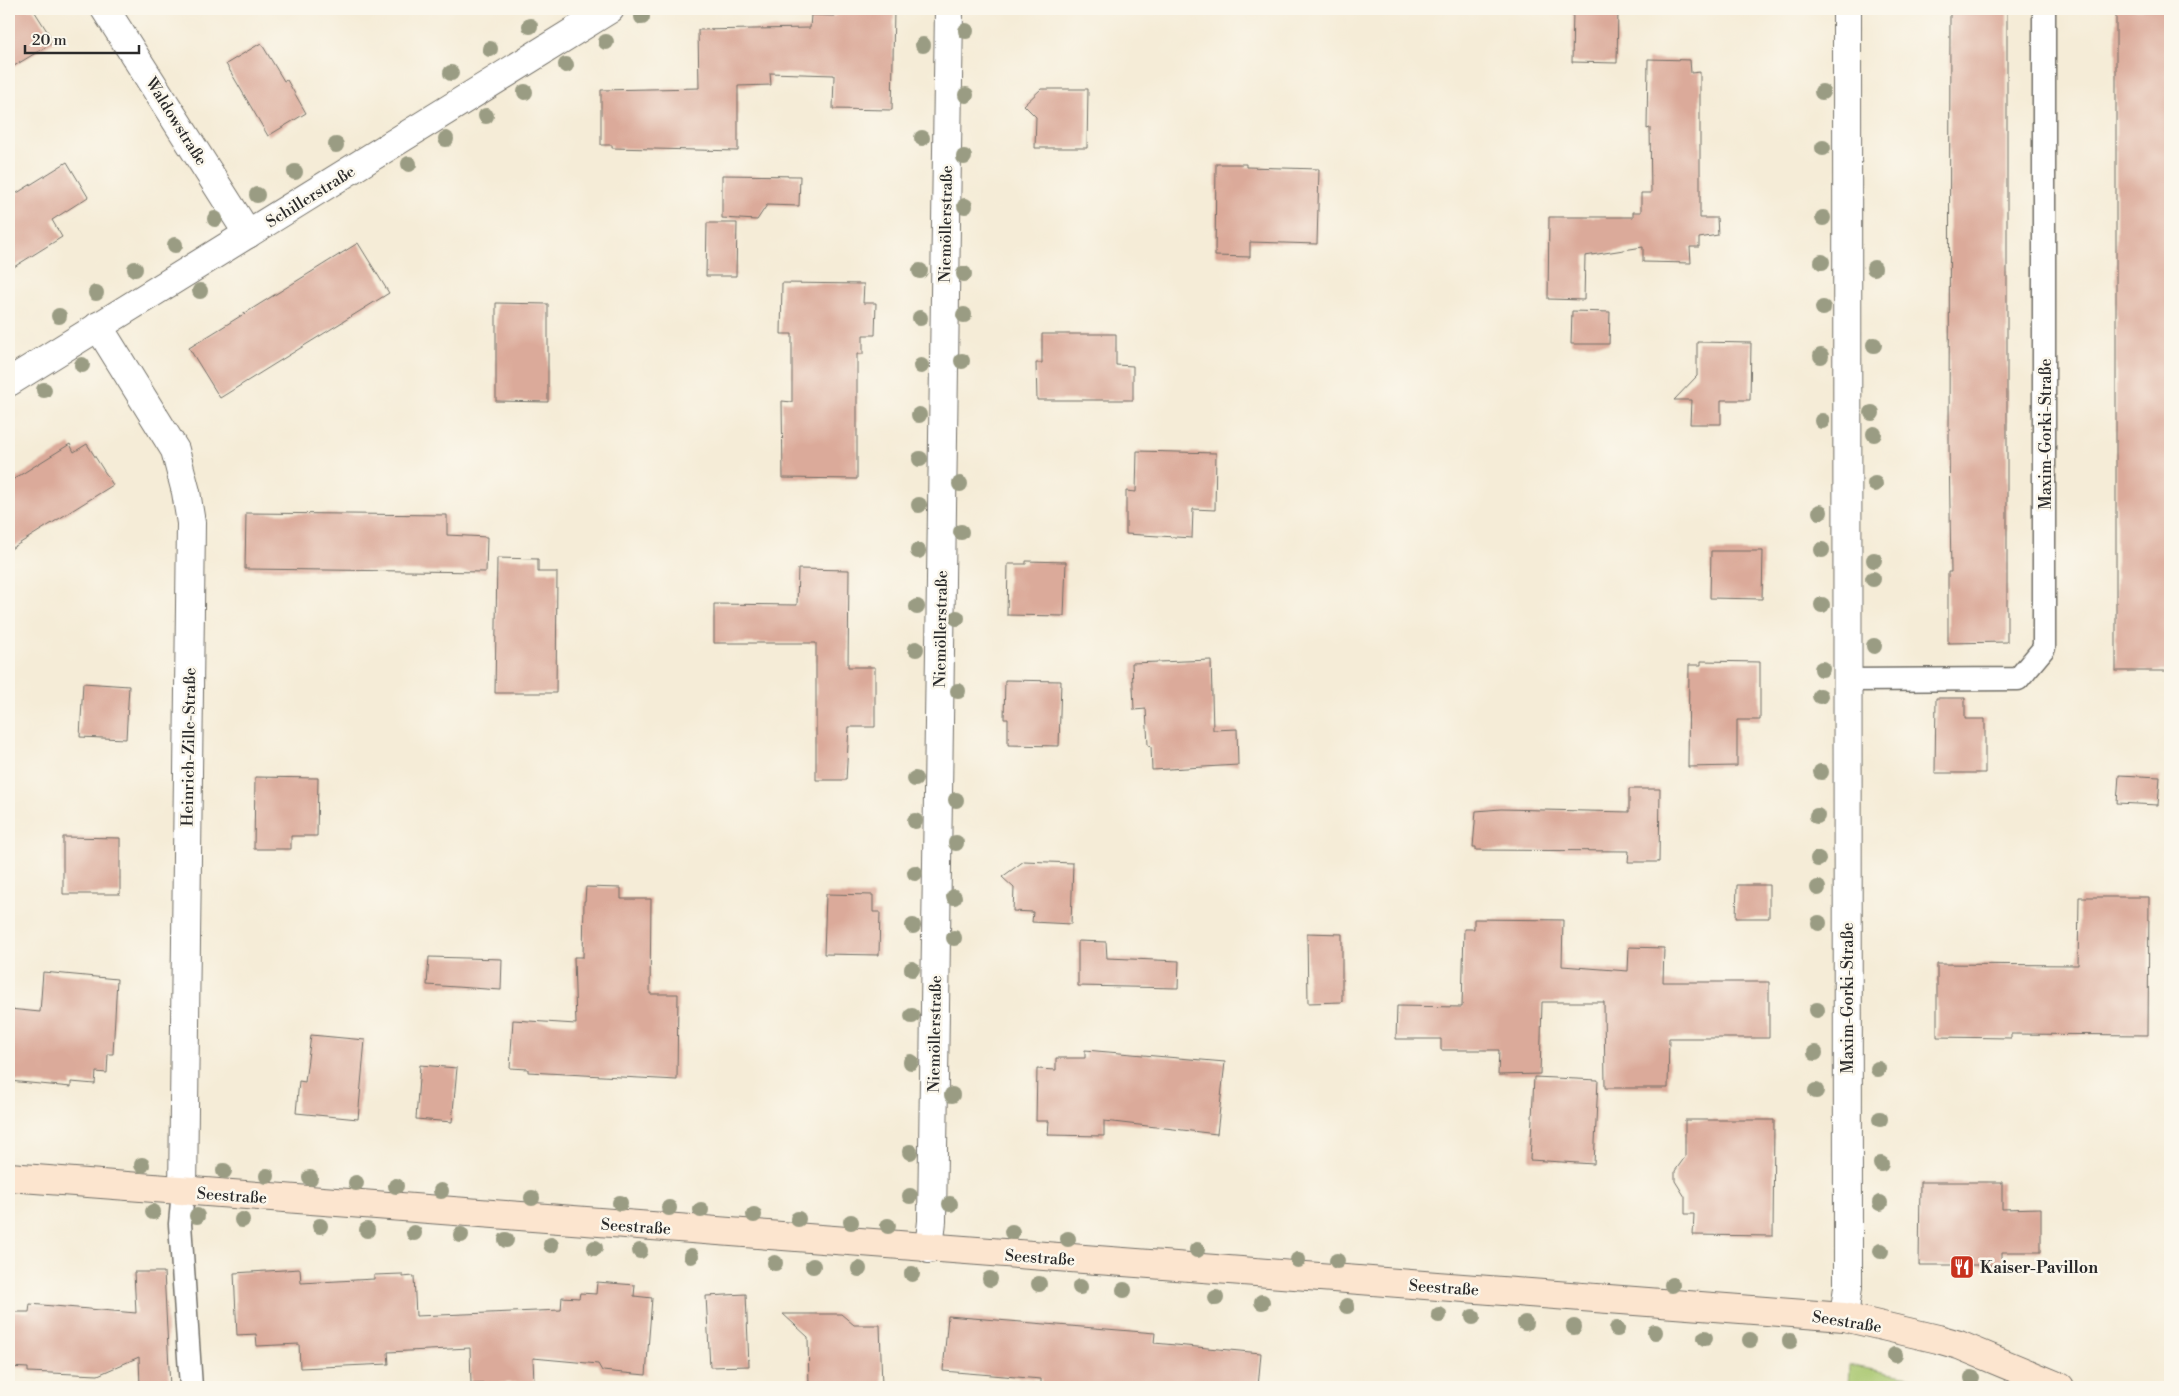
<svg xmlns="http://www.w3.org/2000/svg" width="2179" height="1396" font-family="'Libre Bodoni',serif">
<rect width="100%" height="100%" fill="#fbf7ec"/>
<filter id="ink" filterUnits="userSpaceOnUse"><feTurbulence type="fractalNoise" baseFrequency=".02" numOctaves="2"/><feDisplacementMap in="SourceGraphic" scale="10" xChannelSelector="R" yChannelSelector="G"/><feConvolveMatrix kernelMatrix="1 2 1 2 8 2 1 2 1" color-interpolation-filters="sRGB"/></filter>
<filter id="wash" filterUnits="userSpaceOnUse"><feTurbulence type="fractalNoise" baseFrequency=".0096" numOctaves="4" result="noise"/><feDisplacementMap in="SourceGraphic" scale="20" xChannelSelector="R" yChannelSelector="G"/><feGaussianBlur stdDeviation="1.12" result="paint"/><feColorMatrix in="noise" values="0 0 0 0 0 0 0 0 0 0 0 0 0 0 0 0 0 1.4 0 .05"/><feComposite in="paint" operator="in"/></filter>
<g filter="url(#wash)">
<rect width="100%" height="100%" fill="#f5ecd7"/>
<!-- green -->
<path fill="#a7c66d" stroke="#69784c" d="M 1849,1365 L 1929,1381 L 1928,1387 L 1848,1387 Z"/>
<g id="blocks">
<!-- building -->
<g fill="#dbaa9a">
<path d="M 9,9 L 33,9 L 54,42 L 9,69 Z"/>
<path d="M 835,9 L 894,9 L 892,110 L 833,109 L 834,75 L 770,73 L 771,85 L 738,86 L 738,151 L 612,148 L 612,145 L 601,145 L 601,90 L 699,88 L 698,30 L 810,28 L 811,15 L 835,16 Z"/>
<path d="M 1573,9 L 1618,9 L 1617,63 L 1572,62 Z"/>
<path d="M 1950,9 L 2007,9 L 2007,642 L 1948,643 L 1948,572 L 1951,572 L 1949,447 Z"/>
<rect x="2116" y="9" width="54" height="662"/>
<path d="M 261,43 L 284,81 L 287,80 L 306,113 L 268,136 L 226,64 Z"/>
<path d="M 1648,59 L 1690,60 L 1691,73 L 1700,72 L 1700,218 L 1717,218 L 1718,235 L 1699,238 L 1699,247 L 1690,247 L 1691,263 L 1643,262 L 1643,247 L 1585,256 L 1584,300 L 1548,299 L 1549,217 L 1633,217 L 1633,212 L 1641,212 L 1641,193 L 1651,193 L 1650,128 L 1647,129 Z"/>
<path d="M 1041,89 L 1088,89 L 1087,148 L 1035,148 L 1036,117 L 1024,105 Z"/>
<path d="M 67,162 L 88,197 L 52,220 L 62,237 L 9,270 L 9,198 Z"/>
<path d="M 1216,164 L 1246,164 L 1246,167 L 1319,169 L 1317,244 L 1250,242 L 1250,257 L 1215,256 Z"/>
<path d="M 722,175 L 800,176 L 799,206 L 767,205 L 757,220 L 722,218 Z"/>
<path d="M 707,223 L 737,223 L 736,276 L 706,276 Z"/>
<path d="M 358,243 L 389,293 L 220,398 L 189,348 Z"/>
<path d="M 782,283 L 864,284 L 863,303 L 876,303 L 875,335 L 863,335 L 863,354 L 857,354 L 857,479 L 783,478 L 782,401 L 792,402 L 792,334 L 781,334 Z"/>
<path d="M 496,303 L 548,304 L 548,402 L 496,401 Z"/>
<path d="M 1572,311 L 1610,312 L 1609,344 L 1571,344 Z"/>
<path d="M 1042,334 L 1116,334 L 1116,365 L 1133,366 L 1133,400 L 1037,400 L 1036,363 L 1042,363 Z"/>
<path d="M 1697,342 L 1751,343 L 1750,400 L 1721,400 L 1721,424 L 1690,424 L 1691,400 L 1674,400 L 1697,376 Z"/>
<path d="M 70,444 L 74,452 L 87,444 L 113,485 L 9,550 L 9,482 Z"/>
<path d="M 1137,451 L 1216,453 L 1215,510 L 1193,509 L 1192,538 L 1126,534 L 1126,491 L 1136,492 Z"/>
<path d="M 246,513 L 447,515 L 447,535 L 487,537 L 486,572 L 245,569 Z"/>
<path d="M 1711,551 L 1763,551 L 1762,599 L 1710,598 Z"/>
<path d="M 497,558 L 538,559 L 538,572 L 557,572 L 556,693 L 495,693 Z"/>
<path d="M 1026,561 L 1066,562 L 1064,616 L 1007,615 L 1008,564 L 1026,564 Z"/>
<path d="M 798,569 L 849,570 L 848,667 L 875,667 L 875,727 L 849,727 L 846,780 L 816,780 L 816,643 L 714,643 L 714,604 L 797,605 Z"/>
<path d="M 1211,660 L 1213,730 L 1237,729 L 1238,765 L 1152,770 L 1151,746 L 1148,745 L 1146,709 L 1134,710 L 1132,663 Z"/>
<path d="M 1701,661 L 1760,662 L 1760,720 L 1737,720 L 1737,766 L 1688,767 L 1689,665 L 1701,665 Z"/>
<path d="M 1005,680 L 1061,681 L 1059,746 L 1008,745 L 1008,719 L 1004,719 Z"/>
<path d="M 83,683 L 129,686 L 126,739 L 80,737 Z"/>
<path d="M 1936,698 L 1965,698 L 1965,719 L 1985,719 L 1985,773 L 1935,773 Z"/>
<path d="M 2119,775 L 2160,777 L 2158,805 L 2117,803 Z"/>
<path d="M 255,777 L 318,778 L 317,836 L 291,836 L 291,849 L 254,849 Z"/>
<path d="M 1629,789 L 1660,789 L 1659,862 L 1628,862 L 1629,851 L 1476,850 L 1476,847 L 1473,847 L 1476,811 L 1501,809 L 1629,812 Z"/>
<path d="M 63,837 L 120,838 L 120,894 L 63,894 Z"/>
<path d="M 1024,861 L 1073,863 L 1071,924 L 1032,922 L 1033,912 L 1013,911 L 1014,888 L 1002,877 Z"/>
<path d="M 1737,885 L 1769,885 L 1769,918 L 1736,918 Z"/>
<path d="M 586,887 L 621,888 L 621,899 L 651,899 L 650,994 L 678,994 L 677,1080 L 528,1072 L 528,1069 L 510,1068 L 513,1020 L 576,1024 L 574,957 L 583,957 L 584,901 L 585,901 Z"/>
<path d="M 826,894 L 873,895 L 873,912 L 880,912 L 879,955 L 824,954 Z"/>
<path d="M 2079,897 L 2149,897 L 2148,1035 L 2011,1034 L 2011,1038 L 1937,1037 L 1937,964 L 2078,965 Z"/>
<path d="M 1474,919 L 1563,920 L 1562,966 L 1628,971 L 1629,947 L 1664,948 L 1663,982 L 1769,982 L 1769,1038 L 1669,1038 L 1668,1088 L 1605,1088 L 1604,1002 L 1542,1002 L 1540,1074 L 1498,1075 L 1499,1050 L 1441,1050 L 1441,1039 L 1396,1039 L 1397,1006 L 1462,1007 L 1464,929 L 1474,929 Z"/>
<path d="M 1307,933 L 1342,934 L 1342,1002 L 1308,1003 Z"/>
<path d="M 1078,941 L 1106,942 L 1107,958 L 1179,961 L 1178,988 L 1078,986 Z"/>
<path d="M 429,957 L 502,959 L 501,990 L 427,985 Z"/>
<path d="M 43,972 L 117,979 L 113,1054 L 108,1054 L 107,1073 L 96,1072 L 95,1084 L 71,1082 L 71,1087 L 9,1081 L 9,1009 L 40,1012 Z"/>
<path d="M 311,1035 L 365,1040 L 358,1119 L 296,1113 L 299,1081 L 305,1082 Z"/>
<path d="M 1085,1050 L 1225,1062 L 1217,1134 L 1104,1121 L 1104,1136 L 1048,1135 L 1049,1121 L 1036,1121 L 1037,1069 L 1056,1070 L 1056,1058 L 1085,1058 Z"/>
<path d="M 420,1065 L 457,1068 L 452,1122 L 416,1119 Z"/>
<path d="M 1534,1077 L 1598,1080 L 1594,1164 L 1530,1160 Z"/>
<path d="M 1685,1120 L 1774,1120 L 1773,1236 L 1693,1235 L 1694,1214 L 1685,1214 L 1685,1197 L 1675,1181 L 1675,1171 L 1685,1157 Z"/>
<path d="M 1920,1182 L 2002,1182 L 2002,1209 L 2041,1208 L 2041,1252 L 2002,1252 L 2002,1265 L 1919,1265 Z"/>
<path d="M 300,1269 L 301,1283 L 374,1279 L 374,1275 L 402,1274 L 402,1277 L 414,1276 L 416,1316 L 561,1310 L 562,1297 L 579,1298 L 580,1293 L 596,1294 L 597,1282 L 635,1285 L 634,1296 L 652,1298 L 646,1375 L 602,1371 L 598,1364 L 533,1358 L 534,1382 L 471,1384 L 470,1348 L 388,1352 L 389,1364 L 300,1368 L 299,1344 L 257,1346 L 256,1334 L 237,1335 L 234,1273 Z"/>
<path d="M 134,1272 L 164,1272 L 170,1387 L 140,1387 L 139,1357 L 98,1375 L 28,1372 L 28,1368 L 9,1367 L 9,1312 L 29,1312 L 30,1304 L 136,1313 Z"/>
<path d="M 746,1294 L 749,1366 L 710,1367 L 706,1296 Z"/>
<path d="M 783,1314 L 841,1314 L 854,1325 L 880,1325 L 882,1387 L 809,1387 L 808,1337 Z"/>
<path d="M 948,1316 L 1155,1333 L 1154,1343 L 1261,1353 L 1258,1387 L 1041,1387 L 1041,1379 L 943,1371 Z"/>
</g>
</g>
</g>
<g filter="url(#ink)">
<use href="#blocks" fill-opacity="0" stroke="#726f67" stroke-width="1"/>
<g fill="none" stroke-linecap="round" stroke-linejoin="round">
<defs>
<g id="service">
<path d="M 1847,680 L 2018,679 L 2044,648 L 2044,9"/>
<path d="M 183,1191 L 180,1224 L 191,1387"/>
</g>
<g id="minor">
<path d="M 105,9 L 248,234"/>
<path d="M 98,326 L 175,450 L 186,492 L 191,523 L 183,1191"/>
<path d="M 929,1249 L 932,1221 L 949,9"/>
<path d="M 1844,1317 L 1848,1287 L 1847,9"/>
</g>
<path id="tertiary" d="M 9,382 L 610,9"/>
<path id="secondary" d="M 9,1177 L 1844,1317 L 1938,1339 L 1959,1345 L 2060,1387"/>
</defs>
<!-- service casing -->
<use href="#service" stroke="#726f67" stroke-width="25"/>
<!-- minor casing -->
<use href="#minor" stroke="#726f67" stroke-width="30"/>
<!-- tertiary casing -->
<use href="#tertiary" stroke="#726f67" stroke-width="30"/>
<!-- secondary casing -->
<use href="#secondary" stroke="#726f67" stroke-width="30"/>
<!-- service -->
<use href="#service" stroke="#fff" stroke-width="22"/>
<!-- minor -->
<use href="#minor" stroke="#fff" stroke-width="28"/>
<!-- tertiary -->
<use href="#tertiary" stroke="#fff" stroke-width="28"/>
<!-- secondary -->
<use href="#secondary" stroke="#fce5cf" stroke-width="28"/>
</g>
<!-- trees -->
<g fill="#9a9c83">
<circle cx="642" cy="17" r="8"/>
<circle cx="530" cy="26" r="8"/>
<circle cx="966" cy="31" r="8"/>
<circle cx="606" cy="42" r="8"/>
<circle cx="923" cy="45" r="8"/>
<circle cx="490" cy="49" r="8"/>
<circle cx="566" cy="65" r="8"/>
<circle cx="451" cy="73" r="8"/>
<circle cx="525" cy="92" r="8"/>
<circle cx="1822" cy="92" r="8"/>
<circle cx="966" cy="95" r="8"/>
<circle cx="486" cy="116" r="8"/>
<circle cx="922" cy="138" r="8"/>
<circle cx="446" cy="139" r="8"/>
<circle cx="336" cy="145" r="8"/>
<circle cx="1823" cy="148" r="8"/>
<circle cx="964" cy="157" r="8"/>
<circle cx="409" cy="164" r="8"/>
<circle cx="295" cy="172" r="8"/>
<circle cx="257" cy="195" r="8"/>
<circle cx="965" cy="206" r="8"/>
<circle cx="1823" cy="218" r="8"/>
<circle cx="215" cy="219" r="8"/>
<circle cx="175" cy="245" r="8"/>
<circle cx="1822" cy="262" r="8"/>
<circle cx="1874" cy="268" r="8"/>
<circle cx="135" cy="269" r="8"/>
<circle cx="920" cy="271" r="8"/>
<circle cx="964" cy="274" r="8"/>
<circle cx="200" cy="291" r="8"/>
<circle cx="96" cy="293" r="8"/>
<circle cx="1823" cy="308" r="8"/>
<circle cx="964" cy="315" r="8"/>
<circle cx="59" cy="316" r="8"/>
<circle cx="920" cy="318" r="8"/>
<circle cx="1874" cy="345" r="8"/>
<circle cx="1821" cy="356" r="8"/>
<circle cx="962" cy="361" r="8"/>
<circle cx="82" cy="365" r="8"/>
<circle cx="921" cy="366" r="8"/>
<circle cx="44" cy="390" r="8"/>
<circle cx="1872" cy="413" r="8"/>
<circle cx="919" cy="415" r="8"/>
<circle cx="1822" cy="421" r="8"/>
<circle cx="1874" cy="434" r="8"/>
<circle cx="920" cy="459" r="8"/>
<circle cx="960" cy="484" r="8"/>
<circle cx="1875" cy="484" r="8"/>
<circle cx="919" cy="505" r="8"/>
<circle cx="1820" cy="512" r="8"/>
<circle cx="961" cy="532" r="8"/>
<circle cx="1822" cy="550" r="8"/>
<circle cx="918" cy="551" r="8"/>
<circle cx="1874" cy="560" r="8"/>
<circle cx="1873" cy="579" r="8"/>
<circle cx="1822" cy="605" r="8"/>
<circle cx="917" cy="607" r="8"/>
<circle cx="957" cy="618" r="8"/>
<circle cx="1874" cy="646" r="8"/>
<circle cx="916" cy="649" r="8"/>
<circle cx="1822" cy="669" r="8"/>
<circle cx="958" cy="691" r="8"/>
<circle cx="1820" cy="696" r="8"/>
<circle cx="1821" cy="772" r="8"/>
<circle cx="915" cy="779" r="8"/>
<circle cx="956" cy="800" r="8"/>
<circle cx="1817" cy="816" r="8"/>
<circle cx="915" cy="821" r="8"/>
<circle cx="956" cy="843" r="8"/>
<circle cx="1818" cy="859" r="8"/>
<circle cx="915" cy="873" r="8"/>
<circle cx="1818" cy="888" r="8"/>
<circle cx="954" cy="897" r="8"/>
<circle cx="1819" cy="923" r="8"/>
<circle cx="913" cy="926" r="8"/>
<circle cx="954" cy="938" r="8"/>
<circle cx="912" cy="969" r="8"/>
<circle cx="1817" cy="1010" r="8"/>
<circle cx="912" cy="1016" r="8"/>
<circle cx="1815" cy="1053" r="8"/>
<circle cx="911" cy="1062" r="8"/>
<circle cx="1878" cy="1069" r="8"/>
<circle cx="1816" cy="1091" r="8"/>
<circle cx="952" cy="1095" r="8"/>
<circle cx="1880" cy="1119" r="8"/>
<circle cx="910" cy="1152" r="8"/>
<circle cx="1881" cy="1164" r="8"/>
<circle cx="142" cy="1165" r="8"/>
<circle cx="224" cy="1171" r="8"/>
<circle cx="267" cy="1176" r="8"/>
<circle cx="310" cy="1178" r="8"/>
<circle cx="356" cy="1183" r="8"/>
<circle cx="396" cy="1186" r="8"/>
<circle cx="441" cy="1191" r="8"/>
<circle cx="910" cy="1196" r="8"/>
<circle cx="532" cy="1198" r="8"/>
<circle cx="620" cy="1203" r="8"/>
<circle cx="1880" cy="1203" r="8"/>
<circle cx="950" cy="1204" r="8"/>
<circle cx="669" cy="1208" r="8"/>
<circle cx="701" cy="1210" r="8"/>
<circle cx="153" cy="1212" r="8"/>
<circle cx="754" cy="1215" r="8"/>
<circle cx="197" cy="1216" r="8"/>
<circle cx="798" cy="1219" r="8"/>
<circle cx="242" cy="1220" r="8"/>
<circle cx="851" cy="1222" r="8"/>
<circle cx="320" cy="1226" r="8"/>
<circle cx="888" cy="1226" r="8"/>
<circle cx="367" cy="1230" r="8"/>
<circle cx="1012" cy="1232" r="8"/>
<circle cx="414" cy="1233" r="8"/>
<circle cx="461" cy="1235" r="8"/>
<circle cx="1068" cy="1239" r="8"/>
<circle cx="506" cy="1240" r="8"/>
<circle cx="551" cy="1245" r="8"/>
<circle cx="595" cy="1248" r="8"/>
<circle cx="1197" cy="1250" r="8"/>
<circle cx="640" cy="1251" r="8"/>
<circle cx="1881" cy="1251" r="8"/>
<circle cx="691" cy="1256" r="8"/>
<circle cx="1298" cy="1260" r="8"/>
<circle cx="1337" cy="1261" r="8"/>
<circle cx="775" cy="1263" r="8"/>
<circle cx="813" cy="1266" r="8"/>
<circle cx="859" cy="1269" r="8"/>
<circle cx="912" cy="1274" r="8"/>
<circle cx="990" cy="1279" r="8"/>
<circle cx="1039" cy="1284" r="8"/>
<circle cx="1672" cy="1285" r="8"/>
<circle cx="1080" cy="1287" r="8"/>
<circle cx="1124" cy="1290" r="8"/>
<circle cx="1216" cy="1298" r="8"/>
<circle cx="1262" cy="1302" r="8"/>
<circle cx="1347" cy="1306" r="8"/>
<circle cx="1439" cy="1315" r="8"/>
<circle cx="1473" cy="1317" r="8"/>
<circle cx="1525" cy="1323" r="8"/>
<circle cx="1574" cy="1327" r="8"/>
<circle cx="1617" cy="1329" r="8"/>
<circle cx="1655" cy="1332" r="8"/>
<circle cx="1705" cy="1338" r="8"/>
<circle cx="1750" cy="1340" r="8"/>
<circle cx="1790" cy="1341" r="8"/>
<circle cx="1895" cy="1355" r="8"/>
<circle cx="1972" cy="1378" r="8"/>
</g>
</g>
<!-- icons -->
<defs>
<symbol id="restaurant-square" viewBox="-11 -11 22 22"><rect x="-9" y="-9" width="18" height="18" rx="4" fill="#c8321e" stroke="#fbf7ec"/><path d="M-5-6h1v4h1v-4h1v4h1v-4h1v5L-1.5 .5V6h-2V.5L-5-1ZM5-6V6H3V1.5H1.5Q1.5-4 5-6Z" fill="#fff"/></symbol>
</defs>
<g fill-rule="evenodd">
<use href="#restaurant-square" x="1948" y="1253" width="28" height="28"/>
</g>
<g text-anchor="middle" stroke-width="5" stroke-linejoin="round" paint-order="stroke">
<!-- street labels -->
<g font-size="16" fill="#2b2b2b" stroke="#fbf7ec">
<text transform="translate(177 121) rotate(58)" y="6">Waldowstraße</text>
<text transform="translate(310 196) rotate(-32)" y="6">Schillerstraße</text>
<text transform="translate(945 224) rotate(-89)" y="6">Niemöllerstraße</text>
<text transform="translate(2045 434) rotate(-90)" y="6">Maxim-Gorki-Straße</text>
<text transform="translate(940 629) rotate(-89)" y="6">Niemöllerstraße</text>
<text transform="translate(188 747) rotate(-89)" y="6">Heinrich-Zille-Straße</text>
<text transform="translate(1847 998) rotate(-90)" y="6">Maxim-Gorki-Straße</text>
<text transform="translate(934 1034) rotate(-89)" y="6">Niemöllerstraße</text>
<text transform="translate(232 1195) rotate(4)" y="6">Seestraße</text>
<text transform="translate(636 1226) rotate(4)" y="6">Seestraße</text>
<text transform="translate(1040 1257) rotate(4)" y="6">Seestraße</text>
<text transform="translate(1444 1287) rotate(4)" y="6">Seestraße</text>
<text transform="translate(1847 1321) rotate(9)" y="6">Seestraße</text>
</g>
<!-- poi labels -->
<g font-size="16" font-weight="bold" fill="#2b2b2b" stroke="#fbf7ec" text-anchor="start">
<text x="1980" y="1273">Kaiser-Pavillon</text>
</g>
</g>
<!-- margin -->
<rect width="2179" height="1396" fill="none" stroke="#fbf7ec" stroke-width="30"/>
<!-- scale -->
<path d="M25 45v8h114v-8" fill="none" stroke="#2b2b2b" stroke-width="2.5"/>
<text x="32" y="45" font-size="15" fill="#2b2b2b" stroke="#fbf7ec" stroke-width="4" paint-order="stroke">20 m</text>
</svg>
